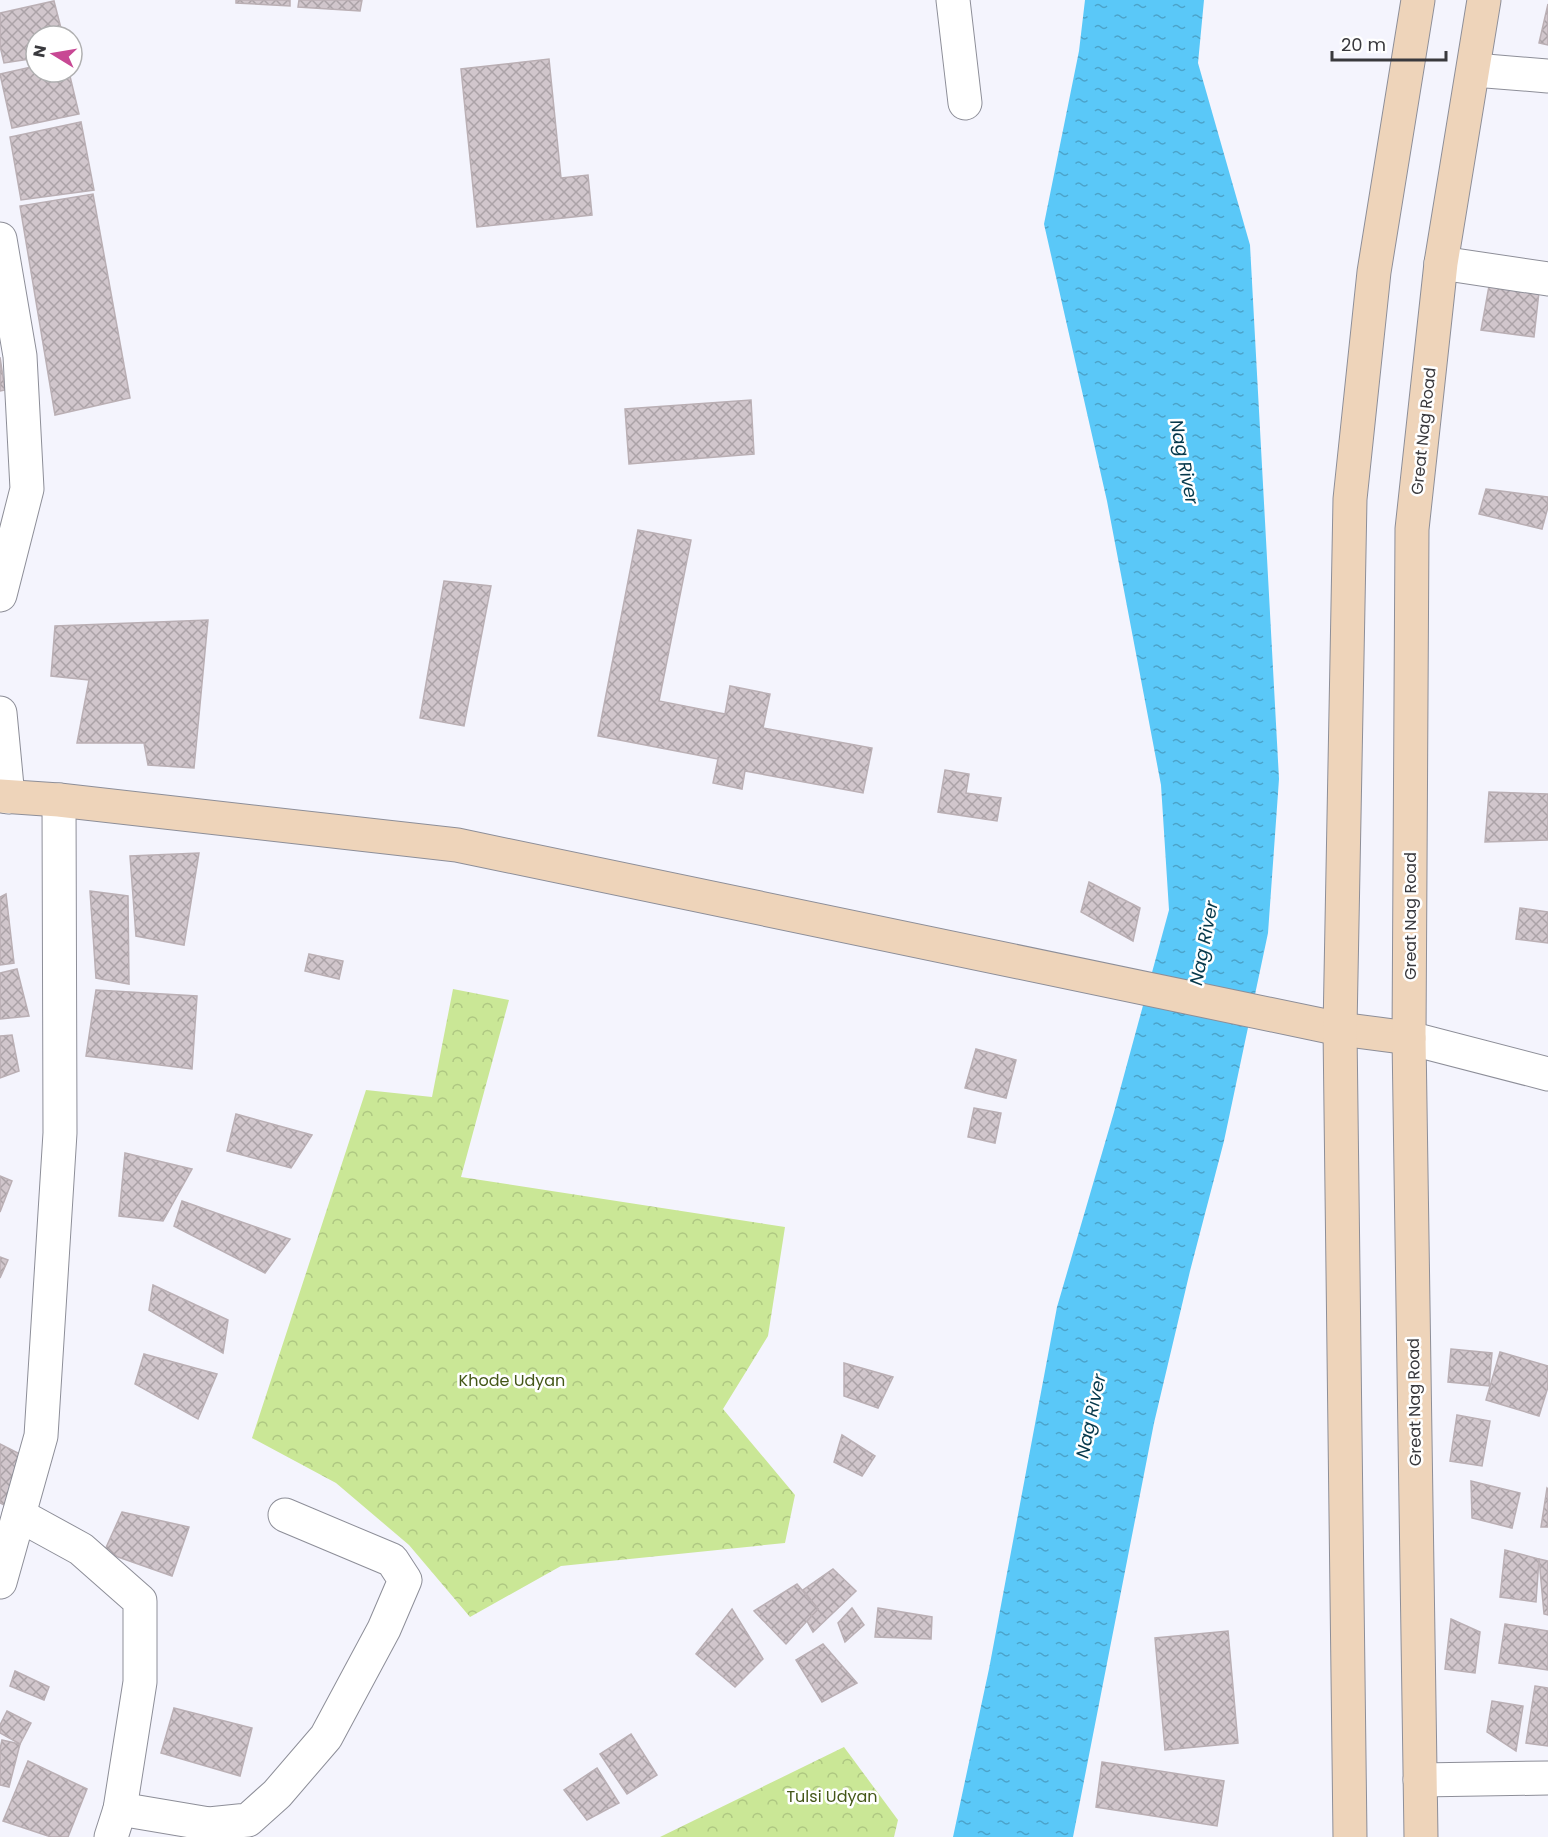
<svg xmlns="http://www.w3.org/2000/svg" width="1548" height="1837" font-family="Poppins,sans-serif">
<defs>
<pattern id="park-crowns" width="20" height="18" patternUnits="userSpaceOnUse" patternTransform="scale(1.5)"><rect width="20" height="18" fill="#cae796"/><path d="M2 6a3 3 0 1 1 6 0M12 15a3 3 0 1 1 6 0" fill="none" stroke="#aec782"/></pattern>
<pattern id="water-ripples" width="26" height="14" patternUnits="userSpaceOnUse" patternTransform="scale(1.5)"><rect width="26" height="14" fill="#5ac8f8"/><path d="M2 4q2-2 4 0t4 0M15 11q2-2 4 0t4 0" fill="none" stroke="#4ba3ca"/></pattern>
<pattern id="building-cross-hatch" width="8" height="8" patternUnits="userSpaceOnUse" patternTransform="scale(1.5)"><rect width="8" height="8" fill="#d1c6cc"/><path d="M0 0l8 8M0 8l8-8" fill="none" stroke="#aba2a7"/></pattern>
</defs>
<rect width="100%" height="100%" fill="#f4f4fd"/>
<!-- park -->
<g fill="url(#park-crowns)">
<path d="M 453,989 L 509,1000 L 461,1177 L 785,1227 L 768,1336 L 723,1409 L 795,1495 L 785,1543 L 561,1566 L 470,1617 L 409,1545 L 336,1483 L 252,1438 L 366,1090 L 432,1097 Z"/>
<path d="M 844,1747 L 898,1820 L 894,1837 L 660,1837 Z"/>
</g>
<!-- water -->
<path fill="url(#water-ripples)" d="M 1085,0 L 1204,0 L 1198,63 L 1250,245 L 1279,779 L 1268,933 L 1224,1141 L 1190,1271 L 1154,1423 L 1073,1837 L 953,1837 L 989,1669 L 1057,1307 L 1114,1112 L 1169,910 L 1161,785 L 1107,501 L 1044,224 L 1079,51 Z"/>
<!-- building -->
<g fill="url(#building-cross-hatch)" stroke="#baafb4" stroke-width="1.5">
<path d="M 236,0 L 290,0 L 290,6 L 236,3 Z"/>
<path d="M 299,0 L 362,0 L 360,11 L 298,7 Z"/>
<path d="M 54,1 L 63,36 L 36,36 L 36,58 L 4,63 L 0,46 L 0,13 Z"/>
<path d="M 1548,4 L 1548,45 L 1539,43 Z"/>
<path d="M 549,59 L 561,178 L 588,175 L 592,215 L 477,227 L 461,69 Z"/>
<path d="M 36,66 L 36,72 L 69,72 L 79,114 L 12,128 L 0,74 Z"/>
<path d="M 81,122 L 94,190 L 21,200 L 10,137 Z"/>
<path d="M 93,194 L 130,398 L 55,415 L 20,206 Z"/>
<path d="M 1489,286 L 1539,292 L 1534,337 L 1481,330 Z"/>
<path d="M 0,357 L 5,390 L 0,391 Z"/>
<path d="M 751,400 L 754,454 L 629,464 L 625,409 Z"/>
<path d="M 1486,489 L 1548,497 L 1548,507 L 1542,529 L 1479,514 Z"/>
<path d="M 638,530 L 691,540 L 659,701 L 725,714 L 730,686 L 770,694 L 763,728 L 872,748 L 863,793 L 745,771 L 742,789 L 713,783 L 718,759 L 598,736 Z"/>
<path d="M 444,581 L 491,586 L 464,726 L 420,718 Z"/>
<path d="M 208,620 L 194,768 L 148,765 L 144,743 L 77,743 L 89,680 L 51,676 L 55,626 Z"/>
<path d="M 945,770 L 969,774 L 966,793 L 1001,798 L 997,821 L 938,812 Z"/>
<path d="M 1489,792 L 1548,794 L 1548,840 L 1485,842 Z"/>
<path d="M 199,853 L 184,945 L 136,936 L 130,856 Z"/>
<path d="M 1089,882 L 1140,908 L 1133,941 L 1081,912 Z"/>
<path d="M 90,891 L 128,896 L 129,984 L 96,978 Z"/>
<path d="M 6,894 L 14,963 L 0,965 L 0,897 Z"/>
<path d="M 1520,908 L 1548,912 L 1548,943 L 1516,939 Z"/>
<path d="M 309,954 L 343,961 L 339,979 L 305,971 Z"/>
<path d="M 17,969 L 29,1016 L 0,1019 L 0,973 Z"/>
<path d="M 96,990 L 197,996 L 192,1069 L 86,1056 Z"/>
<path d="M 12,1035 L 19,1071 L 0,1078 L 0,1036 Z"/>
<path d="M 976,1049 L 1016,1060 L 1006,1098 L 965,1088 Z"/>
<path d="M 974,1108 L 1001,1113 L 995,1143 L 968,1137 Z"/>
<path d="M 236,1114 L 312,1135 L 291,1168 L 227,1151 Z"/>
<path d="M 125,1153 L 192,1169 L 163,1221 L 119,1216 Z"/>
<path d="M 0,1176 L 12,1181 L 0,1212 Z"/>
<path d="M 182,1201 L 290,1239 L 265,1273 L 174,1226 Z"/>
<path d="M 0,1257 L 8,1260 L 0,1278 Z"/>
<path d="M 153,1285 L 228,1320 L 223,1353 L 149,1310 Z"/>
<path d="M 1451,1349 L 1492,1353 L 1489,1386 L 1448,1382 Z"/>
<path d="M 1500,1352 L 1548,1366 L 1548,1387 L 1539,1416 L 1486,1400 Z"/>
<path d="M 144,1354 L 217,1374 L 198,1419 L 135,1384 Z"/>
<path d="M 844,1363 L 893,1377 L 878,1408 L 844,1396 Z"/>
<path d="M 1457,1415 L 1490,1421 L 1482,1466 L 1450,1461 Z"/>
<path d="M 842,1435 L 875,1456 L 862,1476 L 834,1462 Z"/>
<path d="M 0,1444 L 28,1458 L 8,1507 L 0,1503 Z"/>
<path d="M 1471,1481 L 1520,1493 L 1512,1528 L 1472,1518 Z"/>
<path d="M 1547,1488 L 1548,1489 L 1548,1527 L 1541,1527 Z"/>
<path d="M 122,1512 L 189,1527 L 172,1576 L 104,1552 Z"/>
<path d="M 1505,1550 L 1539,1559 L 1536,1602 L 1500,1597 Z"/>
<path d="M 1539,1559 L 1548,1561 L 1548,1615 L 1544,1614 Z"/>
<path d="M 833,1569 L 856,1591 L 813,1632 L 807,1621 L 818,1609 L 803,1590 Z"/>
<path d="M 797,1584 L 818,1609 L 786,1644 L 754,1611 Z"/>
<path d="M 852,1608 L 864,1625 L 845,1642 L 838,1623 Z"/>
<path d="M 878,1608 L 932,1617 L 931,1639 L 875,1637 Z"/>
<path d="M 732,1609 L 763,1659 L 735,1687 L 696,1654 Z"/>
<path d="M 1451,1619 L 1480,1632 L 1475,1673 L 1445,1669 Z"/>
<path d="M 1505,1624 L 1548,1631 L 1548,1670 L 1499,1663 Z"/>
<path d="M 1228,1631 L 1238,1743 L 1165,1750 L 1155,1638 Z"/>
<path d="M 823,1644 L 857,1683 L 822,1702 L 796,1660 Z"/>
<path d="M 15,1671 L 49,1687 L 44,1700 L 10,1686 Z"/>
<path d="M 1535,1686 L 1548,1688 L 1548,1746 L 1526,1743 Z"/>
<path d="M 1492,1701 L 1523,1706 L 1516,1751 L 1487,1732 Z"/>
<path d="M 174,1708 L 252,1728 L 240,1776 L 161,1753 Z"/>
<path d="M 7,1711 L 31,1723 L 20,1744 L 0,1733 L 0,1725 Z"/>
<path d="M 631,1734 L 657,1775 L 627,1794 L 600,1754 Z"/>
<path d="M 2,1740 L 20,1744 L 9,1787 L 0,1785 L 0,1749 Z"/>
<path d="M 28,1761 L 87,1789 L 68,1837 L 51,1837 L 3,1821 Z"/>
<path d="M 1102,1762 L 1224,1781 L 1217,1826 L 1096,1807 Z"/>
<path d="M 597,1768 L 619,1803 L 587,1820 L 564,1790 Z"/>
</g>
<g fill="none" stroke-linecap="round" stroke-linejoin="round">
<defs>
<g id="minor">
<path d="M 953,0 L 965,103"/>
<path d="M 1474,70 L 1548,76"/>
<path d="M 0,239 L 20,356 L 27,489 L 0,595"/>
<path d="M 1441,263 L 1548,279"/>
<path d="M 0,713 L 8,797"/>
<path d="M 19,1515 L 81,1549 L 140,1601 L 140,1682 L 120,1809 L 111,1837"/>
<path d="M 1420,1780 L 1548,1778"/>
<path d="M 120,1809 L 209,1824 L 248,1820 L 277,1794 L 326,1737 L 384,1629 L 405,1580 L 392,1560 L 285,1515"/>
</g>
<g id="tertiary">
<path d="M 1409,1038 L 1548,1074"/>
<path d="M 0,1582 L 41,1436 L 60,1133 L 59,800"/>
</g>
<g id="secondary">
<path d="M 0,796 L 59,800 L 457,845 L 1340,1029 L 1409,1038"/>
<path d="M 1350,1837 L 1340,1029 L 1350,499 L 1374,272 L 1418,0"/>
<path d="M 1421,1837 L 1409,1038 L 1412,529 L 1441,263 L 1484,0"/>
</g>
</defs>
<!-- minor casing -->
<use href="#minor" stroke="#8d8e98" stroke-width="35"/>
<!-- tertiary casing -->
<use href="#tertiary" stroke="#8d8e98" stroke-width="35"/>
<!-- secondary casing -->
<use href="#secondary" stroke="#8d8e98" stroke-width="35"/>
<!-- minor -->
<use href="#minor" stroke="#fff" stroke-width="33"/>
<!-- tertiary -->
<use href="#tertiary" stroke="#fff" stroke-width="33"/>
<!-- secondary -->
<use href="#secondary" stroke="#eed4ba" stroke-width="33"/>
</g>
<g text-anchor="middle" stroke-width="5" stroke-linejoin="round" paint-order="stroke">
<!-- street labels -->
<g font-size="16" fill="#39393d" stroke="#fff">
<text transform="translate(1423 431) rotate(-84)" y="6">Great Nag Road</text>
<text transform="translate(1410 916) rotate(-90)" y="6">Great Nag Road</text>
<text transform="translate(1414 1402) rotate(-91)" y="6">Great Nag Road</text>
</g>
<!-- park labels -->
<g font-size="16" fill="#445718" stroke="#fff">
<text x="512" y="1386">Khode Udyan</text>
<text x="832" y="1802">Tulsi Udyan</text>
</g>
<!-- water labels -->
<g font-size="18" font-style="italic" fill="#06394c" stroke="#fff">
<text transform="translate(1184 462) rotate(79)" y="6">Nag River</text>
<text transform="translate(1204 943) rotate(-79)" y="6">Nag River</text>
<text transform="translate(1091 1416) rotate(-78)" y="6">Nag River</text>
</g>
</g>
<!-- north arrow -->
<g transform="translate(54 54) rotate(281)"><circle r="28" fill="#ffffff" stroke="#b0b0b1" stroke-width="1.5"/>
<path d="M0-4.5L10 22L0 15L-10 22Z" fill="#c84894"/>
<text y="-9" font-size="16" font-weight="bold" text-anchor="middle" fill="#39393d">N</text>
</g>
<!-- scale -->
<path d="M1332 51v9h114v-9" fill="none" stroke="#39393d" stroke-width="3"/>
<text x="1341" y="51" font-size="18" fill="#39393d" stroke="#ffffff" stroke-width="4.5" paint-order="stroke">20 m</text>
</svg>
